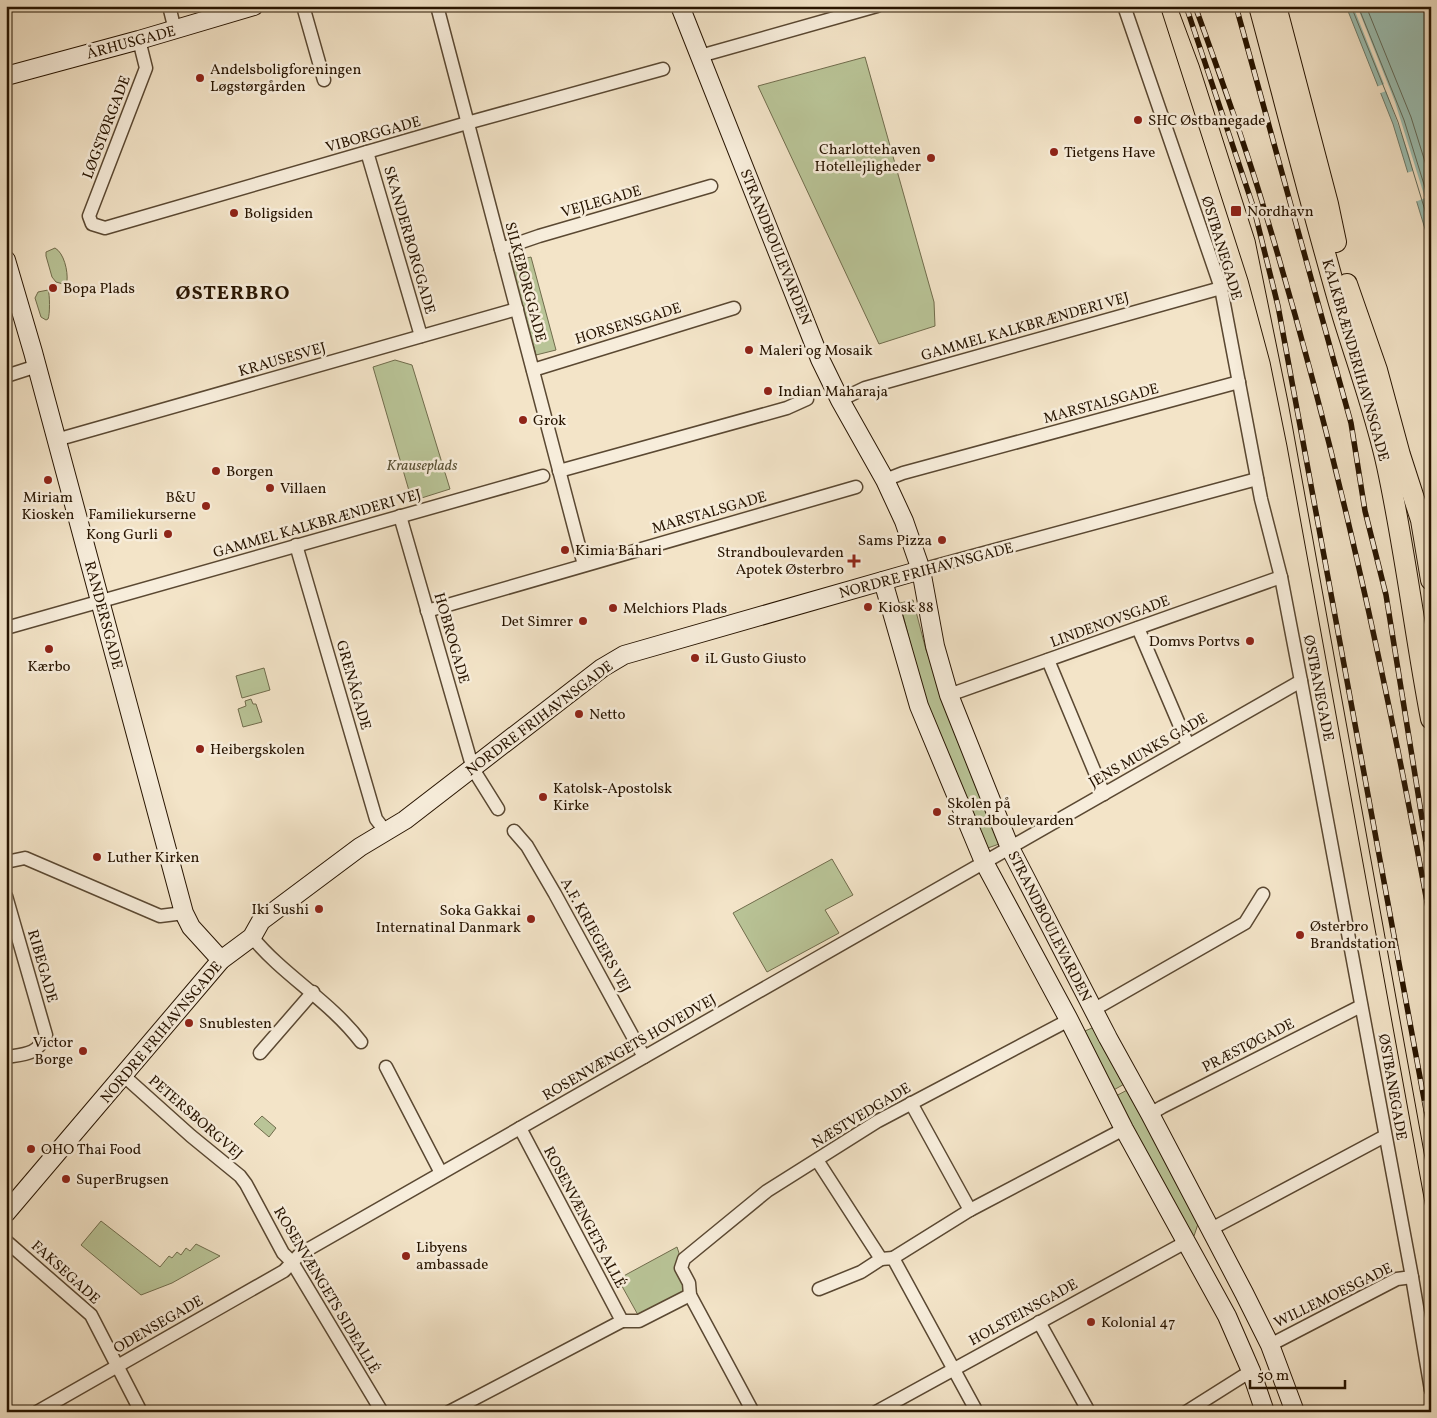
<svg xmlns="http://www.w3.org/2000/svg" width="1437" height="1418" font-family="Vollkorn,serif">
<rect width="100%" height="100%" fill="#f3e4c8"/>
<filter id="stains"><feTurbulence type="fractalNoise" baseFrequency=".004" numOctaves="4"/><feColorMatrix values="0 0 0 0 .2 0 0 0 0 .09 0 0 0 0 .02 0 0 0 .5 -.17"/></filter>
<radialGradient id="worn" r=".72"><stop offset=".6" stop-color="#630" stop-opacity="0"/><stop offset="1" stop-color="#630" stop-opacity=".3"/></radialGradient>
<!-- green -->
<g fill="#b9c497" stroke="#706c4c">
<path d="M 865,57 L 934,302 L 935,326 L 879,344 L 758,86 Z"/>
<path d="M 55,248 C 64,253 68,271 67,281 L 63,284 L 56,282 L 52,277 L 46,256 L 46,252 Z"/>
<path d="M 531,257 L 556,350 L 536,355 L 511,262 Z"/>
<path d="M 48,290 C 50,294 50,315 48,319 L 46,320 L 41,317 L 35,298 L 38,292 Z"/>
<path d="M 395,360 L 412,365 L 450,489 L 412,501 L 373,367 Z"/>
<path d="M 913,600 L 926,650 L 1002,843 L 985,849 L 922,689 L 900,603 Z"/>
<path d="M 264,668 L 270,690 L 242,698 L 236,676 Z"/>
<path d="M 251,699 L 253,704 L 256,704 L 262,722 L 243,727 L 238,709 L 246,706 L 245,701 Z"/>
<path d="M 832,859 L 853,895 L 825,910 L 839,933 L 767,972 L 733,913 Z"/>
<path d="M 1097,1026 L 1128,1082 L 1110,1092 L 1080,1033 Z"/>
<path d="M 1131,1088 L 1200,1218 L 1194,1236 L 1189,1239 L 1114,1097 Z"/>
<path d="M 262,1116 L 276,1128 L 269,1137 L 254,1124 Z"/>
<path d="M 101,1221 L 160,1267 L 169,1256 L 172,1258 L 177,1252 L 181,1255 L 186,1248 L 190,1251 L 196,1244 L 220,1256 L 172,1283 L 141,1295 L 81,1245 Z"/>
<path d="M 677,1247 L 679,1253 L 676,1269 L 685,1284 L 685,1290 L 638,1315 L 618,1279 Z"/>
</g>
<!-- water -->
<path fill="#9bbfb3" stroke="#6d7b6b" d="M 1346,6 L 1431,6 L 1431,242 L 1429,242 L 1393,124 Z"/>
<!-- pier -->
<path fill="#f3e4c8" d="M 1353,6 L 1357,6 L 1395,102 L 1425,198 L 1415,202 L 1406,173 L 1413,171 L 1409,155 L 1386,91 L 1378,94 L 1376,87 L 1384,84 Z"/>
<g fill="none" stroke-linecap="round" stroke-linejoin="round">
<!-- shore -->
<g stroke="#616a5a" stroke-width="1">
<path d="M 1351,6 L 1398,122 L 1431,230"/>
<path d="M 1358,6 L 1404,120 L 1431,207"/>
<path d="M 1366,6 L 1411,117 L 1431,181"/>
</g>
<defs>
<g id="street">
<path d="M 169,6 L 175,30"/>
<path d="M 303,6 L 324,80"/>
<path d="M 437,6 L 584,565"/>
<path d="M 1124,6 L 1221,288 L 1261,499 L 1281,577 L 1301,681 L 1412,1277 L 1431,1390"/>
<path d="M 139,40 L 146,68 L 89,216 L 92,224 L 105,228 L 467,123 L 663,69"/>
<path d="M 700,56 L 877,6"/>
<path d="M 367,152 L 421,336"/>
<path d="M 501,249 L 539,236 L 711,186"/>
<path d="M 533,370 L 734,308"/>
<path d="M 6,376 L 37,366"/>
<path d="M 840,400 L 865,388 L 1221,288"/>
<path d="M 56,440 L 517,309"/>
<path d="M 559,471 L 787,408 L 807,399"/>
<path d="M 885,480 L 903,473 L 1239,382"/>
<path d="M 400,516 L 473,769 L 498,809"/>
<path d="M 296,545 L 376,819 L 386,832"/>
<path d="M 921,570 L 1257,479"/>
<path d="M 427,611 L 856,487"/>
<path d="M 6,628 L 543,476"/>
<path d="M 1138,628 L 1188,745"/>
<path d="M 1048,660 L 1104,794"/>
<path d="M 949,695 L 1281,577"/>
<path d="M 514,831 L 527,846 L 555,894 L 644,1057"/>
<path d="M 6,862 L 25,858 L 160,916 L 184,913"/>
<path d="M 6,896 L 46,1035 C 37,1055 26,1054 6,1057"/>
<path d="M 252,937 C 284,976 330,1001 361,1042"/>
<path d="M 1093,1010 L 1245,923 L 1263,894"/>
<path d="M 260,1053 L 313,992"/>
<path d="M 386,1067 L 441,1173"/>
<path d="M 124,1076 L 191,1136 L 240,1176 L 246,1184 L 283,1253 L 292,1262 L 382,1412"/>
<path d="M 911,1103 L 970,1210"/>
<path d="M 1150,1114 L 1162,1107 L 1361,1006"/>
<path d="M 817,1160 L 881,1259 L 893,1258 L 977,1412"/>
<path d="M 1211,1229 L 1385,1136"/>
<path d="M 6,1241 L 91,1315 L 141,1412"/>
<path d="M 893,1258 L 970,1210 L 1124,1129"/>
<path d="M 819,1289 L 861,1272 L 881,1259"/>
<path d="M 622,1321 L 639,1321 L 690,1295"/>
<path d="M 1039,1322 L 1089,1412"/>
<path d="M 1270,1345 L 1397,1279 L 1412,1277"/>
<path d="M 37,1412 L 284,1271 L 300,1254 L 1301,681"/>
<path d="M 449,1412 L 622,1321 L 520,1128"/>
<path d="M 753,1412 L 690,1295 L 689,1283 L 681,1268 L 684,1259 L 767,1191 L 878,1121 L 1069,1020"/>
<path d="M 876,1412 L 1186,1242"/>
<path d="M 1186,1412 L 1251,1371"/>
</g>
<g id="secondary">
<path d="M 680,6 L 820,359 L 840,400 L 885,480 L 904,521 L 921,570 L 935,646 L 949,695 L 1010,848 L 1108,1038 L 1150,1114 L 1244,1293 L 1270,1345 L 1295,1412"/>
<path d="M 6,76 L 139,40 L 254,6"/>
<path d="M 6,260 L 33,352 L 184,913 L 191,927 L 221,960"/>
<path d="M 883,581 L 919,706 L 984,862 L 1068,1018 L 1124,1129 L 1227,1316 L 1251,1371 L 1265,1412"/>
<path d="M 6,1213 L 221,960 L 252,937 L 261,921 L 360,847 L 405,820 L 602,668 L 624,655 L 921,570"/>
</g>
<g id="primary">
<path d="M 1259,6 C 1287,110 1313,214 1343,317 C 1358,366 1376,415 1387,466 C 1405,549 1415,635 1431,719"/>
<path d="M 1276,6 L 1328,204 L 1336,242"/>
<path d="M 1347,284 L 1377,370 L 1400,455 L 1421,520 L 1431,580"/>
</g>
</defs>
<!-- street casing -->
<use href="#street" stroke="#5a4832" stroke-width="15"/>
<!-- secondary casing -->
<use href="#secondary" stroke="#271400" stroke-width="20"/>
<!-- primary casing -->
<use href="#primary" stroke="#271400" stroke-width="22"/>
<!-- street -->
<use href="#street" stroke="#f7eddb" stroke-width="12"/>
<!-- secondary -->
<use href="#secondary" stroke="#f7eddb" stroke-width="18"/>
<!-- primary -->
<use href="#primary" stroke="#f3e4c8" stroke-width="20"/>
<!-- tram -->
<g stroke="#271400" stroke-width="1">
<path d="M 1160,6 L 1248,280 L 1270,362 L 1287,446 L 1431,1236"/>
<path d="M 1177,6 L 1199,65 L 1255,240 L 1288,402 L 1431,1191"/>
</g>
<defs>
<g id="rail">
<path d="M 1186,6 L 1254,209 L 1278,306 L 1431,1137"/>
<path d="M 1195,6 C 1219,72 1243,138 1263,205 C 1335,441 1387,681 1431,924"/>
<path d="M 1236,6 L 1351,423 L 1365,511 L 1386,595 L 1431,874"/>
</g>
</defs>
<!-- rail casing -->
<use href="#rail" stroke="#271400" stroke-width="5.5"/>
<!-- rail -->
<use href="#rail" stroke="#f7eddb" stroke-width="4" stroke-dasharray="11" stroke-linecap="butt"/>
</g>
<!-- markers -->
<g fill="#8f2418" stroke="#f7eddb" stroke-width="2">
<circle cx="200" cy="78" r="5"/>
<circle cx="1138" cy="120" r="5"/>
<circle cx="1054" cy="152" r="5"/>
<circle cx="931" cy="158" r="5"/>
<rect x="1230" y="205" width="12" height="12" rx="2.5"/>
<circle cx="234" cy="213" r="5"/>
<circle cx="53" cy="288" r="5"/>
<circle cx="749" cy="350" r="5"/>
<circle cx="768" cy="391" r="5"/>
<circle cx="523" cy="420" r="5"/>
<circle cx="216" cy="471" r="5"/>
<circle cx="48" cy="480" r="5"/>
<circle cx="270" cy="488" r="5"/>
<circle cx="206" cy="506" r="5"/>
<circle cx="168" cy="534" r="5"/>
<circle cx="942" cy="540" r="5"/>
<circle cx="565" cy="550" r="5"/>
<path d="M851.5 553.5h5v5h5v5h-5v5h-5v-5h-5v-5h5z"/>
<circle cx="868" cy="607" r="5"/>
<circle cx="613" cy="608" r="5"/>
<circle cx="583" cy="621" r="5"/>
<circle cx="1250" cy="641" r="5"/>
<circle cx="49" cy="649" r="5"/>
<circle cx="695" cy="658" r="5"/>
<circle cx="579" cy="714" r="5"/>
<circle cx="200" cy="749" r="5"/>
<circle cx="543" cy="797" r="5"/>
<circle cx="937" cy="812" r="5"/>
<circle cx="97" cy="857" r="5"/>
<circle cx="319" cy="909" r="5"/>
<circle cx="531" cy="919" r="5"/>
<circle cx="1300" cy="935" r="5"/>
<circle cx="189" cy="1023" r="5"/>
<circle cx="83" cy="1051" r="5"/>
<circle cx="31" cy="1149" r="5"/>
<circle cx="66" cy="1179" r="5"/>
<circle cx="406" cy="1256" r="5"/>
<circle cx="1091" cy="1322" r="5"/>
</g>
<g text-anchor="middle" stroke-width="5" stroke-linejoin="round" paint-order="stroke">
<!-- street labels -->
<g font-size="15" fill="#271400" stroke="#f7eddb">
<text transform="translate(131 42) rotate(-15)" y="5">ÅRHUSGADE</text>
<text transform="translate(106 127) rotate(-69)" y="5">LØGSTØRGADE</text>
<text transform="translate(373 134) rotate(-16)" y="5">VIBORGGADE</text>
<text transform="translate(601 201) rotate(-16)" y="5">VEJLEGADE</text>
<text transform="translate(410 240) rotate(74)" y="5">SKANDERBORGGADE</text>
<text transform="translate(776 247) rotate(68)" y="5">STRANDBOULEVARDEN</text>
<text transform="translate(1222 248) rotate(73)" y="5">ØSTBANEGADE</text>
<text transform="translate(526 282) rotate(75)" y="5">SILKEBORGGADE</text>
<text transform="translate(628 323) rotate(-17)" y="5">HORSENSGADE</text>
<text transform="translate(1025 326) rotate(-16)" y="5">GAMMEL KALKBRÆNDERI VEJ</text>
<text transform="translate(282 359) rotate(-16)" y="5">KRAUSESVEJ</text>
<text transform="translate(1356 360) rotate(74)" y="5">KALKBRÆNDERIHAVNSGADE</text>
<text transform="translate(1101 403) rotate(-15)" y="5">MARSTALSGADE</text>
<text transform="translate(709 512) rotate(-16)" y="5">MARSTALSGADE</text>
<text transform="translate(317 523) rotate(-16)" y="5">GAMMEL KALKBRÆNDERI VEJ</text>
<text transform="translate(926 570) rotate(-15)" y="5">NORDRE FRIHAVNSGADE</text>
<text transform="translate(104 615) rotate(75)" y="5">RANDERSGADE</text>
<text transform="translate(1110 621) rotate(-20)" y="5">LINDENOVSGADE</text>
<text transform="translate(452 638) rotate(74)" y="5">HOBROGADE</text>
<text transform="translate(354 685) rotate(74)" y="5">GRENÅGADE</text>
<text transform="translate(1319 688) rotate(79)" y="5">ØSTBANEGADE</text>
<text transform="translate(539 718) rotate(-37)" y="5">NORDRE FRIHAVNSGADE</text>
<text transform="translate(1148 750) rotate(-30)" y="5">JENS MUNKS GADE</text>
<text transform="translate(1050 926) rotate(63)" y="5">STRANDBOULEVARDEN</text>
<text transform="translate(596 935) rotate(61)" y="5">A.F. KRIEGERS VEJ</text>
<text transform="translate(43 966) rotate(74)" y="5">RIBEGADE</text>
<text transform="translate(161 1032) rotate(-50)" y="5">NORDRE FRIHAVNSGADE</text>
<text transform="translate(1248 1045) rotate(-27)" y="5">PRÆSTØGADE</text>
<text transform="translate(629 1047) rotate(-30)" y="5">ROSENVÆNGETS HOVEDVEJ</text>
<text transform="translate(1393 1087) rotate(80)" y="5">ØSTBANEGADE</text>
<text transform="translate(861 1115) rotate(-31)" y="5">NÆSTVEDGADE</text>
<text transform="translate(196 1117) rotate(41)" y="5">PETERSBORGVEJ</text>
<text transform="translate(585 1217) rotate(62)" y="5">ROSENVÆNGETS ALLÉ</text>
<text transform="translate(66 1272) rotate(42)" y="5">FAKSEGADE</text>
<text transform="translate(327 1290) rotate(59)" y="5">ROSENVÆNGETS SIDEALLÉ</text>
<text transform="translate(1333 1295) rotate(-26)" y="5">WILLEMOESGADE</text>
<text transform="translate(1023 1312) rotate(-29)" y="5">HOLSTEINSGADE</text>
<text transform="translate(158 1324) rotate(-30)" y="5">ODENSEGADE</text>
</g>
<!-- poi labels -->
<g font-size="15" fill="#271400" stroke="#f7eddb" text-anchor="start">
<text x="210" y="74">Andelsboligforeningen<tspan x="210" dy="17">Løgstørgården</tspan></text>
<text x="1148" y="125">SHC Østbanegade</text>
<text x="921" y="154" text-anchor="end">Charlottehaven<tspan x="921" dy="17">Hotellejligheder</tspan></text>
<text x="1064" y="157">Tietgens Have</text>
<text x="1247" y="216">Nordhavn</text>
<text x="244" y="218">Boligsiden</text>
<text x="63" y="293">Bopa Plads</text>
<text x="759" y="355">Maleri og Mosaik</text>
<text x="778" y="396">Indian Maharaja</text>
<text x="533" y="425">Grok</text>
<text x="226" y="476">Borgen</text>
<text x="280" y="493">Villaen</text>
<text x="48" y="502" text-anchor="middle">Miriam<tspan x="48" dy="17">Kiosken</tspan></text>
<text x="196" y="502" text-anchor="end">B&amp;U<tspan x="196" dy="17">Familiekurserne</tspan></text>
<text x="158" y="539" text-anchor="end">Kong Gurli</text>
<text x="932" y="545" text-anchor="end">Sams Pizza</text>
<text x="575" y="555">Kimia Bahari</text>
<text x="844" y="557" text-anchor="end">Strandboulevarden<tspan x="844" dy="17">Apotek Østerbro</tspan></text>
<text x="878" y="612">Kiosk 88</text>
<text x="623" y="613">Melchiors Plads</text>
<text x="573" y="626" text-anchor="end">Det Simrer</text>
<text x="1240" y="646" text-anchor="end">Domvs Portvs</text>
<text x="705" y="663">iL Gusto Giusto</text>
<text x="49" y="671" text-anchor="middle">Kærbo</text>
<text x="589" y="719">Netto</text>
<text x="210" y="754">Heibergskolen</text>
<text x="553" y="793">Katolsk-Apostolsk<tspan x="553" dy="17">Kirke</tspan></text>
<text x="947" y="808">Skolen på<tspan x="947" dy="17">Strandboulevarden</tspan></text>
<text x="107" y="862">Luther Kirken</text>
<text x="309" y="914" text-anchor="end">Iki Sushi</text>
<text x="521" y="915" text-anchor="end">Soka Gakkai<tspan x="521" dy="17">Internatinal Danmark</tspan></text>
<text x="1310" y="931">Østerbro<tspan x="1310" dy="17">Brandstation</tspan></text>
<text x="199" y="1028">Snublesten</text>
<text x="73" y="1047" text-anchor="end">Victor<tspan x="73" dy="17">Borge</tspan></text>
<text x="41" y="1154">OHO Thai Food</text>
<text x="76" y="1184">SuperBrugsen</text>
<text x="416" y="1252">Libyens<tspan x="416" dy="17">ambassade</tspan></text>
<text x="1101" y="1327">Kolonial 47</text>
</g>
<!-- park labels -->
<g font-size="15" font-style="italic" fill="#5a5235" stroke="#f7eddb">
<text x="422" y="470">Krauseplads</text>
</g>
<!-- district labels -->
<g font-size="20" font-weight="bold" letter-spacing="1" fill="#271400" stroke="#f7eddb">
<text x="233" y="299">ØSTERBRO</text>
</g>
</g>
<!-- margin -->
<rect width="1437" height="1418" fill="none" stroke="#f3e4c8" stroke-width="25"/>
<rect x="8" y="8" width="1422" height="1403" fill="none" stroke="#271400" stroke-width="2.5"/>
<rect x="12" y="12" width="1412" height="1393" fill="none" stroke="#271400"/>
<!-- scale -->
<path d="M1250 1380v8h95v-8" fill="none" stroke="#271400" stroke-width="2.5"/>
<text x="1257" y="1380" font-size="15" fill="#271400" stroke="#f7eddb" stroke-width="4" paint-order="stroke">50 m</text>
<rect width="100%" height="100%" filter="url(#stains)"/>
<rect width="100%" height="100%" fill="url(#worn)"/>
</svg>
